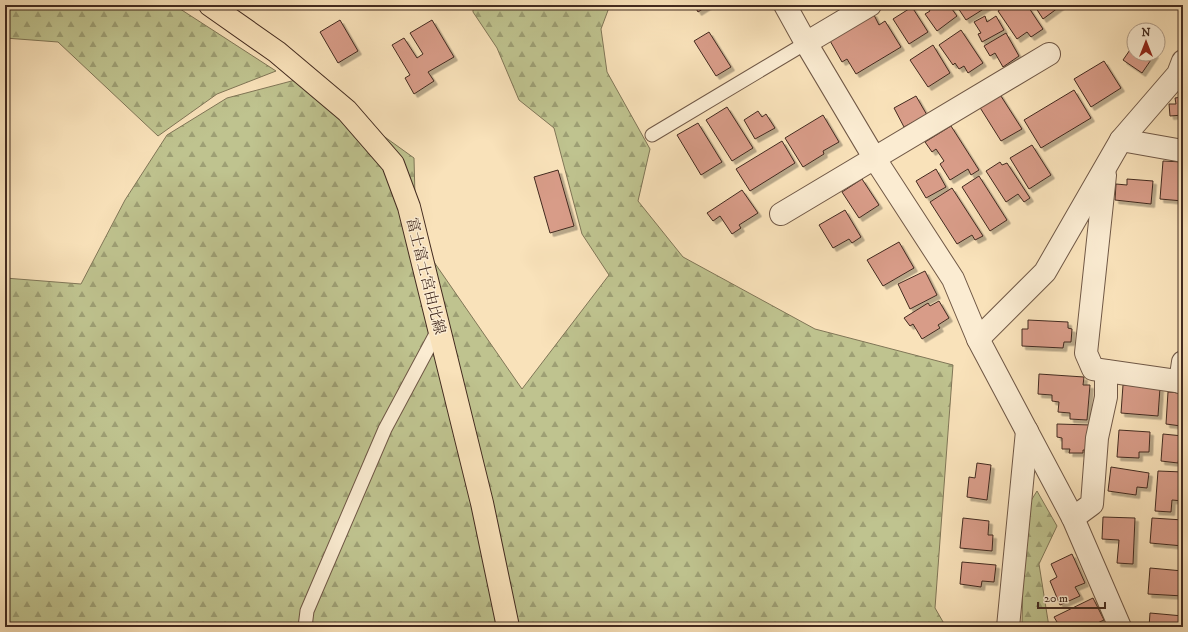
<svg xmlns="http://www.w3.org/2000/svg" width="1188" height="632" font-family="'IM FELL DW Pica','Noto Serif JP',serif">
<defs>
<pattern id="forest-firs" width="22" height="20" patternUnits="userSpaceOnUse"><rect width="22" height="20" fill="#bfc38f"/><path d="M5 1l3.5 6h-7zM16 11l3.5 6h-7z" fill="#9d9f74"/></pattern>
<filter id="shadow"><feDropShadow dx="3.5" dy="3.5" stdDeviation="0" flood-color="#0004"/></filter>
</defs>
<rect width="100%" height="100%" fill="#f9e2ba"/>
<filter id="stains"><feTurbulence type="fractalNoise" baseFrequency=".005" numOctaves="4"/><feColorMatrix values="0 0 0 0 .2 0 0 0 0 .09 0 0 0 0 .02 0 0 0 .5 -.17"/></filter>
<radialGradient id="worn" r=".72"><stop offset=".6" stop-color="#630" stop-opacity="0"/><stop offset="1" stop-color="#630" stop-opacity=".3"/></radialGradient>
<!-- forest -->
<g fill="url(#forest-firs)" stroke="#807657">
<path d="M 5,5 L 174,5 L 276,71 L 217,94 L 158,136 L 58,42 L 5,38 Z"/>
<path d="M 473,5 L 610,5 L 601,29 L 607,72 L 650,149 L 638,201 L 683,257 L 815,329 L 953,365 L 935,608 L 946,627 L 5,627 L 5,278 L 81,284 L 125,200 L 167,135 L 227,98 L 303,78 L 414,158 L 416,236 L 522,389 L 609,275 L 582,234 L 554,128 L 519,100 L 497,48 L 473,12 Z"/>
<path d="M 1037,491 L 1057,526 L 1039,564 L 1049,627 L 1022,627 L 1024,512 Z"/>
</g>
<!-- building -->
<g fill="#d89c88" stroke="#422a1f" filter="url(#shadow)">
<path d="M 694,5 L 709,5 L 698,12 Z"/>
<path d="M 926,5 L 949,5 L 957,16 L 937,31 L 925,14 L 930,11 Z"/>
<path d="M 956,5 L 990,5 L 966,20 Z"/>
<path d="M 1007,5 L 1027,5 L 1043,29 L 1031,37 L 1027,32 L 1017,39 L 998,11 Z"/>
<path d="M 1034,5 L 1062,5 L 1043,19 Z"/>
<path d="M 912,7 L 928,32 L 909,44 L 893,19 Z"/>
<path d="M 873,13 L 879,25 L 885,21 L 901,47 L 856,74 L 847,59 L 842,62 L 829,39 Z"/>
<path d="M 985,16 L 987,22 L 996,16 L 1004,30 L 982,42 L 978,34 L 981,33 L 974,22 Z"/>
<path d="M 340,20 L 358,51 L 338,63 L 320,32 Z"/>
<path d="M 432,20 L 454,57 L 428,72 L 434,81 L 414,94 L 405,78 L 410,75 L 392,45 L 404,38 L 417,58 L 423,54 L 410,33 Z"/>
<path d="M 961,30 L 983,63 L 968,73 L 964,66 L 959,69 L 955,63 L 953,65 L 939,45 Z"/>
<path d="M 709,32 L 731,67 L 716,76 L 694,41 Z"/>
<path d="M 1006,33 L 1019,56 L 1003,67 L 995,53 L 990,56 L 984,46 Z"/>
<path d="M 1134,44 L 1134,54 L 1155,54 L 1142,73 L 1123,60 Z"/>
<path d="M 933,45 L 950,73 L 928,87 L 910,60 Z"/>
<path d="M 1104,61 L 1121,88 L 1091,107 L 1074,79 Z"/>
<path d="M 1181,85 L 1183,85 L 1183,115 L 1170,116 L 1169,104 L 1176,104 L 1175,98 L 1182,97 Z"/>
<path d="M 1074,90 L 1091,118 L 1041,148 L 1024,120 Z"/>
<path d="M 999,93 L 1022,129 L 1001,141 L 979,106 Z"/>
<path d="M 916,96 L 927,115 L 904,127 L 894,108 Z"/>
<path d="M 727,107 L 753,148 L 732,161 L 706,120 Z"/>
<path d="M 758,111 L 762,117 L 766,114 L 775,128 L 755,139 L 744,120 Z"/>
<path d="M 823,115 L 839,142 L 823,151 L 824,154 L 803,167 L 785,138 Z"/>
<path d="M 698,123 L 722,162 L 701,175 L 677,135 Z"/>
<path d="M 951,126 L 979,170 L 971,175 L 968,169 L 950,180 L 940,164 L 944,161 L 936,149 L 932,152 L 925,142 Z"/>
<path d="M 782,141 L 795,163 L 750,191 L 736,169 Z"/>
<path d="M 1032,145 L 1051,175 L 1029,189 L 1010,158 Z"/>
<path d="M 1163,161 L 1182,162 L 1183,201 L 1160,199 Z"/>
<path d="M 1000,162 L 1002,165 L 1007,163 L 1030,198 L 1024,202 L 1018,194 L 1006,202 L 986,171 Z"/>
<path d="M 936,169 L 946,187 L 926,198 L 916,181 Z"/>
<path d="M 558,170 L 574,226 L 550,233 L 534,177 Z"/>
<path d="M 979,176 L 1007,220 L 990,231 L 962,187 Z"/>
<path d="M 862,179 L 879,205 L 859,218 L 842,192 Z"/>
<path d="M 1127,179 L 1153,181 L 1151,204 L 1115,200 L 1116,184 L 1127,185 Z"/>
<path d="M 952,188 L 983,236 L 975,240 L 972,235 L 957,244 L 930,202 Z"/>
<path d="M 742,190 L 758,213 L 739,225 L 741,228 L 732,234 L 720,216 L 713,221 L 707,213 Z"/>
<path d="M 845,210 L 861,237 L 852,243 L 849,239 L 833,248 L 819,225 Z"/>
<path d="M 899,242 L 914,268 L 883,286 L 867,260 Z"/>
<path d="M 925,271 L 937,295 L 910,309 L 898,284 Z"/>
<path d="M 939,301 L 949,318 L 938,325 L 940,328 L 922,339 L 913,324 L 910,326 L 904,318 L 928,303 L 930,306 Z"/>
<path d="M 1028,320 L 1068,322 L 1068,328 L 1072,329 L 1071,342 L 1064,342 L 1063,348 L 1022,346 L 1022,329 L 1028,329 Z"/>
<path d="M 1039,374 L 1084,377 L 1083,385 L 1090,385 L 1087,420 L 1070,419 L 1070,413 L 1058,412 L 1059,402 L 1052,401 L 1052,395 L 1038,394 Z"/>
<path d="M 1123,385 L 1160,388 L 1158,416 L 1121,413 Z"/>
<path d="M 1168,392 L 1183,393 L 1183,419 L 1181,426 L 1166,424 Z"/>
<path d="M 1057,424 L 1091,425 L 1090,450 L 1083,450 L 1083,453 L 1069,453 L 1070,449 L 1062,449 L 1062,438 L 1057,437 Z"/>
<path d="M 1119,430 L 1150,432 L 1149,452 L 1139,452 L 1139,458 L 1117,457 Z"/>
<path d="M 1163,434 L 1183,436 L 1183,458 L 1179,457 L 1178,463 L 1161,461 Z"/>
<path d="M 977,463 L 991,465 L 987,500 L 967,497 L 969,477 L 975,478 Z"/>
<path d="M 1111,467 L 1149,473 L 1147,488 L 1137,487 L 1136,495 L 1108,491 Z"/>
<path d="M 1158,471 L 1183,472 L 1183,501 L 1172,500 L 1171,512 L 1155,511 Z"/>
<path d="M 1103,517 L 1135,518 L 1133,564 L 1117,563 L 1119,540 L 1102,539 Z"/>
<path d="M 963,518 L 989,521 L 988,535 L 993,535 L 992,551 L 960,548 Z"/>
<path d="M 1152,518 L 1183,520 L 1183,546 L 1150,543 Z"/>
<path d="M 1072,554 L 1085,583 L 1075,587 L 1080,596 L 1060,605 L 1050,581 L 1057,577 L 1051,564 Z"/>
<path d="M 962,562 L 996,565 L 994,582 L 982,581 L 981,587 L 960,584 Z"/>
<path d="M 1150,568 L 1183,571 L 1183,596 L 1148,594 Z"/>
<path d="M 1093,598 L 1104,620 L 1093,625 L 1094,627 L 1060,627 L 1054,617 Z"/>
<path d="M 1150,613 L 1183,616 L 1182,627 L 1149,627 Z"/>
</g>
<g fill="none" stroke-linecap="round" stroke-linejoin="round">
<defs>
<g id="lane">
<path d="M 652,135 L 806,43"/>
<path d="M 305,627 L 307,611 L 385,429 L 439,328"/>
</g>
<g id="street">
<path d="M 785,5 L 806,43 L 875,159 L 953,279 L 978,339 L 1073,518 L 1120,627"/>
<path d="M 806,43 L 870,5"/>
<path d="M 1121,140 L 1183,151"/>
<path d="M 1105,175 L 1086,353 L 1093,369 L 1183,382"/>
<path d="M 781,214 L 1049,54"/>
<path d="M 978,339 L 1045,272 L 1121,140 L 1178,74 L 1183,61"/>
<path d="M 1180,382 L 1183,362"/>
<path d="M 1073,518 L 1092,504 L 1097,438 L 1106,397 L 1106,371"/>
<path d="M 1008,627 L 1027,431"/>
</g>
<path id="primary" d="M 210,5 L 277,52 L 347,111 L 393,164 L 409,207 L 482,503 L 508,627"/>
</defs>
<!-- lane casing -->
<use href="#lane" stroke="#705846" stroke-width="15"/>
<!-- street casing -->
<use href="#street" stroke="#705846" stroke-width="24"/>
<!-- primary casing -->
<use href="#primary" stroke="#422a1f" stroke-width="24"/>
<!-- lane -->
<use href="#lane" stroke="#fbecd2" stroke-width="13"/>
<!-- street -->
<use href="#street" stroke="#fbecd2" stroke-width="22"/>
<!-- primary -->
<use href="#primary" stroke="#f9e2ba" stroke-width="22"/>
</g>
<g text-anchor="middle" stroke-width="3" stroke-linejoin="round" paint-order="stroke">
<!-- street labels -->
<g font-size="15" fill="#422a1f" stroke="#fbecd2">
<text transform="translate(426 276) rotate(76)" y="5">富士富士宮由比線</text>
</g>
</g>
<!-- margin -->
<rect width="1188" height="632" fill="none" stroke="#f9e2ba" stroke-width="20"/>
<rect x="6" y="6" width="1176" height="620" fill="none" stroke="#422a1f" stroke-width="2"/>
<rect x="10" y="10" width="1168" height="612" fill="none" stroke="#422a1f"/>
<!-- north arrow -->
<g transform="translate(1146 42)"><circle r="19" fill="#fbecd2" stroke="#b19e8a"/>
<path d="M0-3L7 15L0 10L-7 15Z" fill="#8f2418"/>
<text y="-6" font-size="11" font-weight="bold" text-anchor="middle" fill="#422a1f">N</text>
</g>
<!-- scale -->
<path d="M1038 602v6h67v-6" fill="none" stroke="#422a1f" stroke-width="2"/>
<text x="1044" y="602" font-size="12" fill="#422a1f" stroke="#fbecd2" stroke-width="3" paint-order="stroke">20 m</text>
<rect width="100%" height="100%" filter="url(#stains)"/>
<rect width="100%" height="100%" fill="url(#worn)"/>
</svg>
